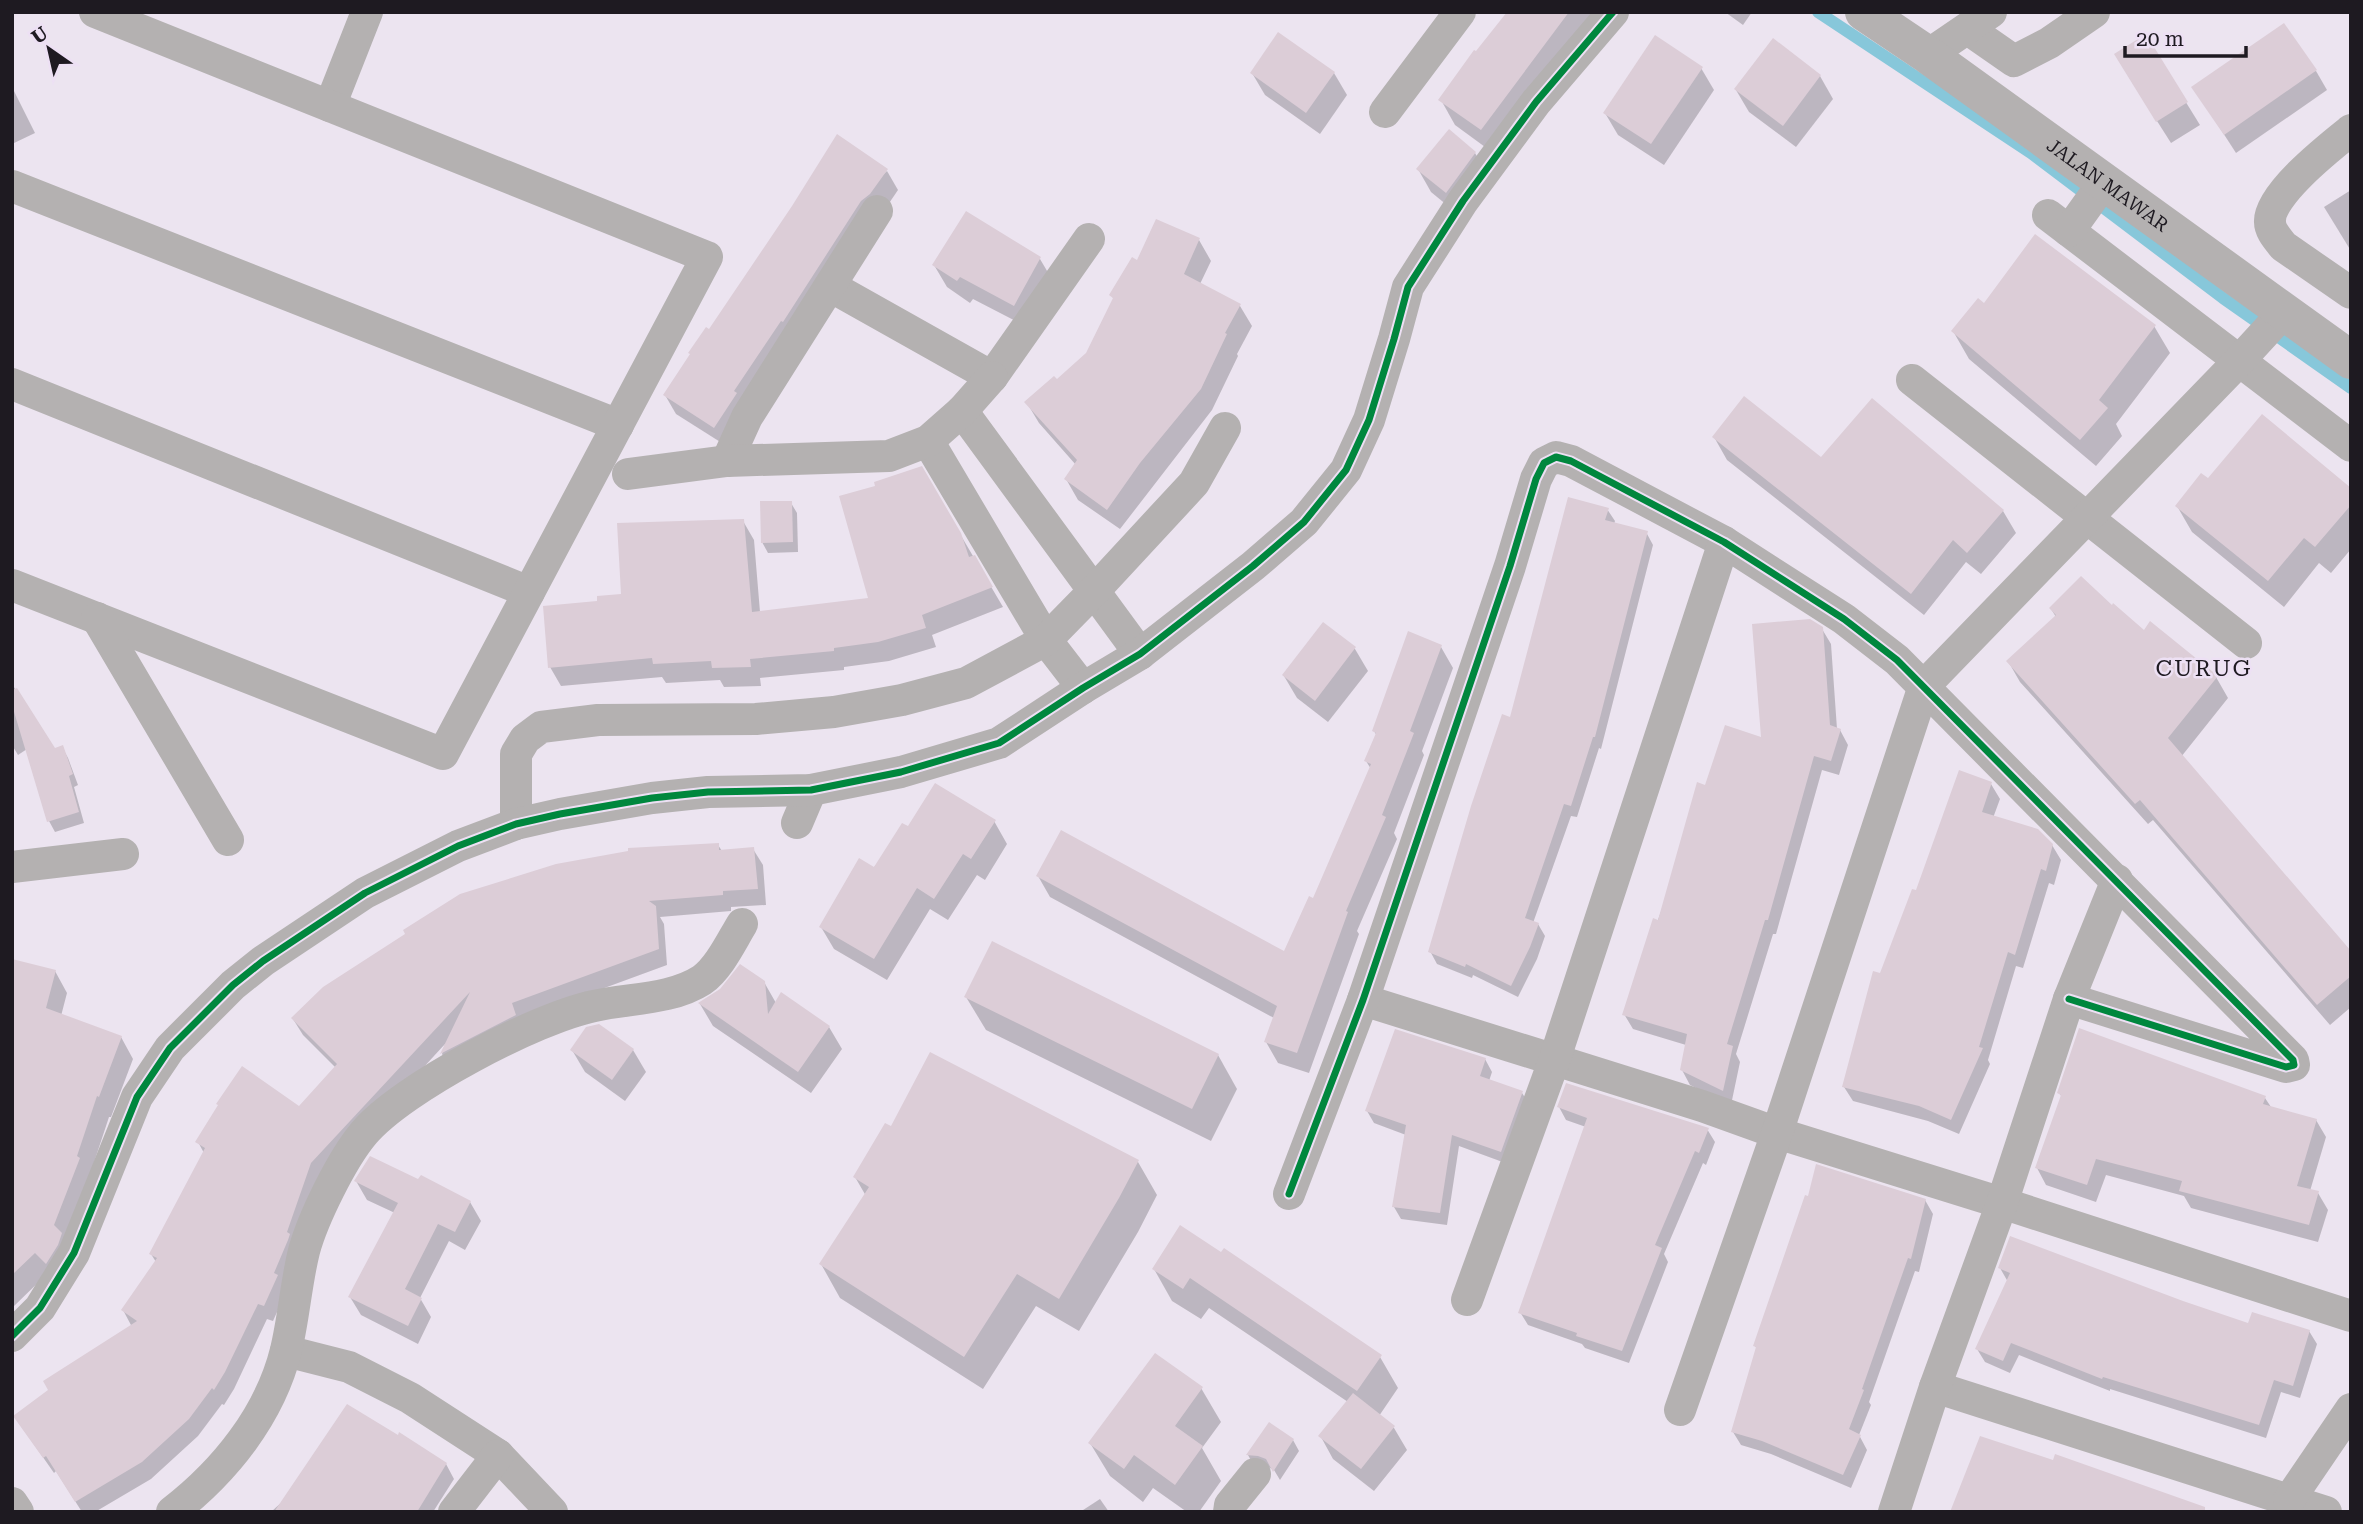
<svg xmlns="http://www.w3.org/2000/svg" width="2363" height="1524" font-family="'Roboto Serif',serif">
<rect width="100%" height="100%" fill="#ece4f0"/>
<!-- shadow -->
<g fill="#0003">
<path d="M 1509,12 L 1598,12 L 1496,155 L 1455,125 L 1441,100 Z"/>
<path d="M 1725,12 L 1752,12 L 1743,25 Z"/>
<path d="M 2145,36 L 2200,125 L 2171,143 L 2129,77 Z"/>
<path d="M 1773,41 L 1820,76 L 1833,99 L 1796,147 L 1749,112 L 1736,90 Z"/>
<path d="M 1701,68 L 1714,90 L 1664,165 L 1618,135 L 1605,113 Z"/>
<path d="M 2316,71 L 2327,90 L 2236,153 L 2194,88 Z"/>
<path d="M 1252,73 L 1334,73 L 1347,95 L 1320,134 L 1265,95 Z"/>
<path d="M 12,87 L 35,133 L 12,144 Z"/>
<path d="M 1475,153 L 1488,175 L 1459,215 L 1431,192 L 1418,169 Z"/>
<path d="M 887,171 L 898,190 L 725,445 L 676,414 L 665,395 L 710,331 Z"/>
<path d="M 2351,190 L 2351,251 L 2324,207 Z"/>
<path d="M 1199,240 L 1211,261 L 1200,284 L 1240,306 L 1252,326 L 1237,354 L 1238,356 L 1212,410 L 1120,529 L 1078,500 L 1066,479 L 1076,465 L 1039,423 L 1027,403 L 1056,381 L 1088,354 L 1114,299 L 1111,295 L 1138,262 Z"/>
<path d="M 1040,259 L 1053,281 L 1027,327 L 973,299 L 970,303 L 947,287 L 934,265 Z"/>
<path d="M 1984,306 L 2154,326 L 2170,353 L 2116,424 L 2122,436 L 2096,466 L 1969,359 L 1953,331 Z"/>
<path d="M 1714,437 L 1821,459 L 2003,511 L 2016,533 L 1981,574 L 1966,562 L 1924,615 L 1727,460 Z"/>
<path d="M 2208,480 L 2351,490 L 2351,549 L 2331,573 L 2319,563 L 2284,607 L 2192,532 L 2177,506 Z"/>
<path d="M 791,503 L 797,513 L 798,552 L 768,553 L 762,542 Z"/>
<path d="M 1607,509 L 1615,521 L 1614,524 L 1646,532 L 1653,545 L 1601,749 L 1599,748 L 1577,817 L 1571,816 L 1533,923 L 1538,924 L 1545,936 L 1537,959 L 1518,997 L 1473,975 L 1472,978 L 1437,964 L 1430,951 L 1512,720 Z"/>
<path d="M 743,521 L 754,540 L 760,612 L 871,600 L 960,534 L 1003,607 L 932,635 L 936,647 L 889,661 L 844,667 L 844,670 L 760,678 L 761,686 L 724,687 L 720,680 L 666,683 L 662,677 L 561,686 L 550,667 L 599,603 L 623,596 Z"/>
<path d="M 2051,609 L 2144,632 L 2216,677 L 2228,698 L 2181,757 L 2351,953 L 2351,1007 L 2330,1025 L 2153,820 L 2148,824 L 2020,682 L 2008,661 L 2056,617 Z"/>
<path d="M 1323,624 L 1355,649 L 1368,671 L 1328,722 L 1297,698 L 1284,676 Z"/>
<path d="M 1822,629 L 1831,644 L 1837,729 L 1840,730 L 1848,745 L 1839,775 L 1822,770 L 1776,934 L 1773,934 L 1736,1054 L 1740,1062 L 1731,1105 L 1690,1085 L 1682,1070 L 1686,1045 L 1633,1029 L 1624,1014 L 1706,787 L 1763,739 Z"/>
<path d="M 1441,647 L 1453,668 L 1422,751 L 1424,755 L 1394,833 L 1397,839 L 1357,931 L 1359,934 L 1309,1073 L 1278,1063 L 1266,1042 L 1274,1018 L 1050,897 L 1038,876 L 1285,954 L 1314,900 L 1371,769 L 1366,761 L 1377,736 L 1374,731 Z"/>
<path d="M 12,684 L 54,750 L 62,747 L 68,758 L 78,785 L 74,787 L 84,823 L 55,832 L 49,821 L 27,749 L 18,755 L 12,745 Z"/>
<path d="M 1991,784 L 2000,799 L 1993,818 L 2052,845 L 2061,860 L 2054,885 L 2049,883 L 2023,968 L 2016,966 L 1988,1060 L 1990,1064 L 1959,1134 L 1928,1121 L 1853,1101 L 1844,1087 L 1881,975 L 1917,892 Z"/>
<path d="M 994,821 L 1007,844 L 985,880 L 977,875 L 948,920 L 930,909 L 887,980 L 834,949 L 821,927 L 908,829 Z"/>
<path d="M 718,845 L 722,851 L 753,849 L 763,865 L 766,905 L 731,907 L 731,911 L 660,917 L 664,924 L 667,965 L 520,1019 L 450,1069 L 442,1054 L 445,1044 L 320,1180 L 286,1292 L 273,1321 L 267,1319 L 234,1389 L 224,1405 L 222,1404 L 198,1436 L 151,1479 L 95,1512 L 82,1512 L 56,1471 L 54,1473 L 15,1417 L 132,1327 L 123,1310 L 156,1262 L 151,1254 L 204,1153 L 198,1142 L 299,1108 L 336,1068 L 303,1035 L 293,1019 Z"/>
<path d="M 12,961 L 55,971 L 67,993 L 61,1016 L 121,1037 L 133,1059 L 111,1117 L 109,1117 L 67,1244 L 48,1273 L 12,1308 Z"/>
<path d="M 764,982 L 776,1003 L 829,1027 L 842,1049 L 811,1093 L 713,1026 L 700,1004 Z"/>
<path d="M 966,997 L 1218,1055 L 1237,1089 L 1211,1141 L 986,1030 Z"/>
<path d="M 572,1050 L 633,1050 L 646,1072 L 625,1101 L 585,1072 Z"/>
<path d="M 1485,1059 L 1492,1072 L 1489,1081 L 1522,1093 L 1530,1105 L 1508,1164 L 1459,1146 L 1447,1225 L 1401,1219 L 1394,1207 L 1406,1135 L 1374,1123 L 1367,1111 Z"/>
<path d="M 2059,1093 L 2265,1098 L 2271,1107 L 2316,1120 L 2326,1137 L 2310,1191 L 2318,1193 L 2328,1210 L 2318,1242 L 2191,1208 L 2184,1196 L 2106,1175 L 2096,1202 L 2046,1185 L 2037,1168 L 2062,1097 Z"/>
<path d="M 1559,1107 L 1707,1129 L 1715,1142 L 1706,1165 L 1703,1163 L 1664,1254 L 1668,1262 L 1629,1363 L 1585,1348 L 1582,1344 L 1528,1325 L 1520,1312 L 1586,1127 L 1566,1120 Z"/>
<path d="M 892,1129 L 1138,1162 L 1157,1195 L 1138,1232 L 1079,1331 L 1036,1306 L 983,1389 L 840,1298 L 821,1264 L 866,1196 L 855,1177 Z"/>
<path d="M 356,1181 L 470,1202 L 481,1221 L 465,1250 L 449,1241 L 420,1298 L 431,1317 L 418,1344 L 361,1315 L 350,1297 L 395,1213 L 367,1200 Z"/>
<path d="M 1925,1200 L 1933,1214 L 1919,1272 L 1915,1271 L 1869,1402 L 1871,1405 L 1859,1435 L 1867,1450 L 1851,1488 L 1771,1454 L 1741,1445 L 1733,1432 L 1757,1349 L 1755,1346 Z"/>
<path d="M 1181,1228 L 1380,1357 L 1398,1388 L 1379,1416 L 1394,1428 L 1407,1450 L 1374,1491 L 1333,1459 L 1321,1437 L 1348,1402 L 1209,1308 L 1201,1319 L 1172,1301 L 1154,1269 Z"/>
<path d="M 2000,1268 L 2249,1325 L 2309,1331 L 2317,1344 L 2300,1398 L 2281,1392 L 2266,1438 L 2110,1389 L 2110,1391 L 2019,1355 L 2010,1373 L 1985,1362 L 1977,1349 L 2008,1282 Z"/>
<path d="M 1201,1388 L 1221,1422 L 1202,1448 L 1221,1481 L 1199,1512 L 1187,1512 L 1153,1488 L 1143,1502 L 1110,1476 L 1090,1443 Z"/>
<path d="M 1270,1425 L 1293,1440 L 1299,1451 L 1280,1480 L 1274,1470 L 1266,1466 L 1254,1466 L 1248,1455 Z"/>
<path d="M 446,1464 L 454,1479 L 433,1512 L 271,1512 L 282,1502 Z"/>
<path d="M 1100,1499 L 1109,1512 L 1080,1512 Z"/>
</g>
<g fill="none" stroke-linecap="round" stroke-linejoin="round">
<!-- stream -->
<path stroke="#87c7da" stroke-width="12" d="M 1818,12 L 2031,153 L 2223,298 L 2351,388"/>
</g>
<!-- building -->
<g fill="#dccdd7">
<path d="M 1507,12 L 1569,12 L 1481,130 L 1438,100 L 1474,50 L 1476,51 Z"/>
<path d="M 2284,23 L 2317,70 L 2224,135 L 2191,87 Z"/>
<path d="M 1278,32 L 1335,72 L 1306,113 L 1250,73 Z"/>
<path d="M 2146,34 L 2188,102 L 2156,122 L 2114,54 Z"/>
<path d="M 1655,35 L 1703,67 L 1651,144 L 1603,113 Z"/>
<path d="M 1773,38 L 1821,75 L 1783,126 L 1734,89 Z"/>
<path d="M 1449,129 L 1476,152 L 1446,193 L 1416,169 Z"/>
<path d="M 837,134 L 888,169 L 870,194 L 861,201 L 783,322 L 781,321 L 734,391 L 737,393 L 714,428 L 663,395 L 690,354 L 688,353 L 706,327 L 709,329 L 792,206 Z"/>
<path d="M 966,211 L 1041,257 L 1014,306 L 960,277 L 957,281 L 932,265 Z"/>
<path d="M 1156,219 L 1200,238 L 1184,274 L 1241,304 L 1225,333 L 1227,334 L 1201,389 L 1140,463 L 1107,510 L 1064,479 L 1077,460 L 1024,402 L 1054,376 L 1057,379 L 1086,353 L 1113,298 L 1109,295 L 1132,257 L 1137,260 Z"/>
<path d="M 2035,234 L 2156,325 L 2099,400 L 2108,408 L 2080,440 L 1951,331 L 1978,298 L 1984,303 Z"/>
<path d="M 1744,396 L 1821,457 L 1872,398 L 2004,510 L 1967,553 L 1953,540 L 1911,594 L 1712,437 Z"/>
<path d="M 2262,414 L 2351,488 L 2351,505 L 2315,547 L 2304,538 L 2268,581 L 2175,506 L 2201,473 L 2208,478 Z"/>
<path d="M 922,466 L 961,533 L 969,557 L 975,555 L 993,587 L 922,615 L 926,628 L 878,642 L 834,648 L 834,651 L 750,659 L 751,667 L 712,668 L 711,661 L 653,664 L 652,658 L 548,668 L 543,606 L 597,601 L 597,596 L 621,594 L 617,523 L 744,519 L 752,612 L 868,598 L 839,496 L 875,486 L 874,482 Z"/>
<path d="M 1568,497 L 1609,508 L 1605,520 L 1648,531 L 1595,737 L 1593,737 L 1571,806 L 1564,804 L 1525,918 L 1539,923 L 1530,947 L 1511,986 L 1466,964 L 1465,967 L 1428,952 L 1471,806 L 1502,714 L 1510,717 Z"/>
<path d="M 760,501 L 792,501 L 793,542 L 761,543 Z"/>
<path d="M 2081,576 L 2112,605 L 2113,603 L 2144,630 L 2150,621 L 2218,676 L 2168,738 L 2351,951 L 2351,976 L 2317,1005 L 2140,800 L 2135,804 L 2006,661 L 2056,615 L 2049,608 Z"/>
<path d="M 1810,619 L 1823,627 L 1830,725 L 1841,729 L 1831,761 L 1814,756 L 1768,920 L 1765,920 L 1727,1044 L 1733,1046 L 1723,1091 L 1680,1070 L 1687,1034 L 1622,1015 L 1653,918 L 1658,920 L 1697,782 L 1705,785 L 1725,725 L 1761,737 L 1752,624 Z"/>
<path d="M 1323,622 L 1356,647 L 1315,701 L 1282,675 Z"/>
<path d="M 1408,631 L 1442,645 L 1410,731 L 1414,733 L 1382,815 L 1386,817 L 1346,911 L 1348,912 L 1297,1053 L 1264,1042 L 1277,1006 L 1036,876 L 1061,830 L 1284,951 L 1309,896 L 1313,898 L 1371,764 L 1364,761 L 1376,733 L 1372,731 Z"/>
<path d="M 17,688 L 55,748 L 63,745 L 73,774 L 69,776 L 79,812 L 47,822 L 12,705 L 12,690 Z"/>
<path d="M 1959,770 L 1992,782 L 1982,812 L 2038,829 L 2053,844 L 2046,871 L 2041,869 L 2015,955 L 2008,952 L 1979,1047 L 1983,1048 L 1951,1120 L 1919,1106 L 1842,1087 L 1873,971 L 1880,973 L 1912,889 L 1916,890 Z"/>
<path d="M 935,783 L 996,820 L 971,859 L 963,854 L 934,899 L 917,888 L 874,959 L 819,927 L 859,858 L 874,867 L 902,823 L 908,826 Z"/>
<path d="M 719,843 L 719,850 L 754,847 L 758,889 L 723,891 L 723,895 L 649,901 L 656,906 L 659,949 L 512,1003 L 516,1015 L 440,1054 L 470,992 L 311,1163 L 287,1232 L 290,1234 L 288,1240 L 274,1273 L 278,1275 L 264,1306 L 258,1304 L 225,1372 L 214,1390 L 212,1388 L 189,1419 L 142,1462 L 75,1502 L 46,1456 L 43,1458 L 13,1416 L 48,1390 L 43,1381 L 137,1321 L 121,1310 L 157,1258 L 149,1254 L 205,1148 L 195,1142 L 218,1105 L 216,1104 L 242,1066 L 299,1106 L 337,1064 L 291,1018 L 323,987 L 405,934 L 403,930 L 460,894 L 556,864 L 628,851 L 628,848 Z"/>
<path d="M 992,941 L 1219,1054 L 1192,1109 L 964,997 Z"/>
<path d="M 12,959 L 56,970 L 46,1008 L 122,1036 L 99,1097 L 97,1096 L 77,1156 L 80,1158 L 54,1225 L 62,1233 L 58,1245 L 46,1264 L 35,1253 L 12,1275 Z"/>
<path d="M 740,964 L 765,981 L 768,1014 L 781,992 L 830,1026 L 798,1072 L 698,1003 L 720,989 Z"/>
<path d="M 599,1024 L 634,1049 L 612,1080 L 570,1050 L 586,1027 Z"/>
<path d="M 2079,1028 L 2266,1096 L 2263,1104 L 2317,1119 L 2297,1186 L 2319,1191 L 2309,1225 L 2179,1191 L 2182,1181 L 2096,1159 L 2087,1185 L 2035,1168 L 2061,1095 L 2057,1093 Z"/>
<path d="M 1395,1029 L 1486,1058 L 1480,1076 L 1523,1091 L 1501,1152 L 1452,1135 L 1440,1213 L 1392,1207 L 1406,1125 L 1365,1111 Z"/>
<path d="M 930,1052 L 1139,1160 L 1119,1198 L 1059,1299 L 1017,1274 L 964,1357 L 819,1264 L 869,1187 L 853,1177 L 885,1123 L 891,1126 Z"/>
<path d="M 1566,1083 L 1709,1128 L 1699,1153 L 1695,1151 L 1655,1245 L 1662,1248 L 1622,1351 L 1576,1336 L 1577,1333 L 1518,1313 L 1587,1118 L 1557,1107 Z"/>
<path d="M 370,1156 L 418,1179 L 421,1175 L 471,1201 L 455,1232 L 438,1224 L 405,1289 L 422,1298 L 408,1326 L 348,1297 L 398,1203 L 354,1181 Z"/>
<path d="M 1816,1164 L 1926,1199 L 1911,1259 L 1908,1258 L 1862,1389 L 1864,1390 L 1849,1429 L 1861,1435 L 1843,1475 L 1762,1441 L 1731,1432 L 1756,1347 L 1753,1346 L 1805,1195 L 1808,1196 Z"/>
<path d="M 1180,1225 L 1221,1252 L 1224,1248 L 1382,1355 L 1357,1391 L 1190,1278 L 1183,1289 L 1152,1269 Z"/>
<path d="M 2010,1236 L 2183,1301 L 2248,1323 L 2252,1312 L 2310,1330 L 2293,1386 L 2274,1380 L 2259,1425 L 2103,1377 L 2102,1379 L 2011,1343 L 2003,1361 L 1975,1349 L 2010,1273 L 1998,1268 Z"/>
<path d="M 1155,1353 L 1203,1387 L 1175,1426 L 1203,1446 L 1175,1485 L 1134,1455 L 1124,1469 L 1088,1443 Z"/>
<path d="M 1353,1393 L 1395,1426 L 1361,1469 L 1318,1436 Z"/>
<path d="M 347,1404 L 398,1435 L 399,1432 L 447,1463 L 417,1512 L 274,1512 Z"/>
<path d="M 1269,1422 L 1294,1439 L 1273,1472 L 1266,1459 L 1258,1456 L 1246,1455 Z"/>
<path d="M 1980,1436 L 2053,1460 L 2055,1454 L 2205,1507 L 2205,1512 L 1950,1512 Z"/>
</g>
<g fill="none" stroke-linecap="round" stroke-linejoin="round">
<!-- minor -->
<g stroke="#b4b1b1" stroke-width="32">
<path d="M 1968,29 L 2014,61 L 2049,43 L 2094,12"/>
<path d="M 1928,55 L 1991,12"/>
<path d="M 330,106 L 367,12"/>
<path d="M 1385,112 L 1460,12"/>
<path d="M 2351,130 C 2331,146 2268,195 2270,222 C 2270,231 2278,239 2283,246 L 2351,293"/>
<path d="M 12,186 L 618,425"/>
<path d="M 2048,215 L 2351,446"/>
<path d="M 2069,231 L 2104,182"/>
<path d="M 830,286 L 992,377 L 1089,239"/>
<path d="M 1912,380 L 2246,643"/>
<path d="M 12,384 L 529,592"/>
<path d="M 962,411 L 1140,654"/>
<path d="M 928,441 L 1046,640 L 1083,688"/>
<path d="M 727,461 L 747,417 L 877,211"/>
<path d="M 628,474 L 727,461 L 889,456 L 928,441 L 962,411 L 992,377"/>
<path d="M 12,585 L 443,754 L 707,257 L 95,12"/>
<path d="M 97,618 L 228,840"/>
<path d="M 797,823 L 811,790"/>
<path d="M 516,824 L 516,754 L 525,739 L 541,727 L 598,720 L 756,719 L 834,712 L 902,700 L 966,683 L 1046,640 L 1094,591 L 1194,483 L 1225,428"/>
<path d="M 12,867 L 123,854"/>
<path d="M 1363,1000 L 1702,1106 L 1777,1133 L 2002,1203 L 2351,1316"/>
<path d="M 1289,1194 L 1363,1000 L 1510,566 L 1536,479 L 1544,463 L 1556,457 L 1571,461 L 1724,542 L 1844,619 L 1897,660 L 2293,1060 L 2294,1065 L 2286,1067 L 2069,999"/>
<path d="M 1467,1300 L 1554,1061 L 1724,542"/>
<path d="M 12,1336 L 40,1308 L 74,1253 L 137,1097 L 170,1048 L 233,985 L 263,961 L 365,893 L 458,846 L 516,824 L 560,814 L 652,798 L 708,792 L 811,790 L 901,772 L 999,743 L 1083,688 L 1140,654 L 1253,566 L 1304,522 L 1346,470 L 1369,420 L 1394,339 L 1408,287 L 1463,201 L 1536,102 L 1613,12"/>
<path d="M 286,1351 L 349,1367 L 410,1398 L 498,1455 L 552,1512"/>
<path d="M 1935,1387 L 2326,1512"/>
<path d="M 1680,1410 L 1777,1133 L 1924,686 L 2239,361 L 2285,311"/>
<path d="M 2289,1500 L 2351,1409"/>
<path d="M 12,1503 L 18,1512"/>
<path d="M 172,1512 C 225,1471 270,1415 286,1350 C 294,1317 296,1283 304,1251 C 313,1218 342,1159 364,1133 C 402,1088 536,1018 594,1006 C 629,998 671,1000 702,980 C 719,968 731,942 742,924"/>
<path d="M 454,1512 L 498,1455"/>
<path d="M 1229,1512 L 1230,1505 L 1255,1474"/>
<path d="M 1894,1512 L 1935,1387 L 2002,1203 L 2069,999 L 2117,880"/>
</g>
<!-- tertiary -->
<path stroke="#b4b1b1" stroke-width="38" id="s1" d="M 1864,12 L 1928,55 L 2351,360"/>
<defs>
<g id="cycleway">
<path d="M 1289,1194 L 1363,1000 L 1510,566 L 1536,479 L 1544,463 L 1556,457 L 1571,461 L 1724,542 L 1844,619 L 1897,660 L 2293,1060 L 2294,1065 L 2286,1067 L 2069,999"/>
<path d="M 12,1336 L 40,1308 L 74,1253 L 137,1097 L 170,1048 L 233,985 L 263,961 L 365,893 L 458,846 L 516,824 L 560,814 L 652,798 L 708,792 L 811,790 L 901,772 L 999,743 L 1083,688 L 1140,654 L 1253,566 L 1304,522 L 1346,470 L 1369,420 L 1394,339 L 1408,287 L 1463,201 L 1536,102 L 1613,12"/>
</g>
</defs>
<!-- cycleway casing -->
<use href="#cycleway" stroke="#ede0f4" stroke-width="11"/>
<!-- cycleway -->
<use href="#cycleway" stroke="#00873e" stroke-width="7"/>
</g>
<g text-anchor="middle" stroke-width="5" stroke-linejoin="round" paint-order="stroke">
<!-- street labels -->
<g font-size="19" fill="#1e1a21" stroke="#ede0f4">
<text dy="7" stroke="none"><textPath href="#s1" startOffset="299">JALAN MAWAR</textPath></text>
</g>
<!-- quarter labels -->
<g font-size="23" letter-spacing="2" fill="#1e1a21" stroke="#ede0f4">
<text x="2204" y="676">CURUG</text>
</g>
</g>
<!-- border -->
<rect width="2363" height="1524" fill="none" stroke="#1e1a21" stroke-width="28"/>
<!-- north arrow -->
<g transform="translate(49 49) rotate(326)" stroke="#ede0f4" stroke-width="5" paint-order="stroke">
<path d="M0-5L12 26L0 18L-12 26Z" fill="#1e1a21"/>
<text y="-10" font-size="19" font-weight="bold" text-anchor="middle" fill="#1e1a21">U</text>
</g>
<!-- scale -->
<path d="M2125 46v10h121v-10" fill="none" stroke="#1e1a21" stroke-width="3.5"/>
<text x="2136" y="46" font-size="21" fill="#1e1a21" stroke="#ede0f4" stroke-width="5" paint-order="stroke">20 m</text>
</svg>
